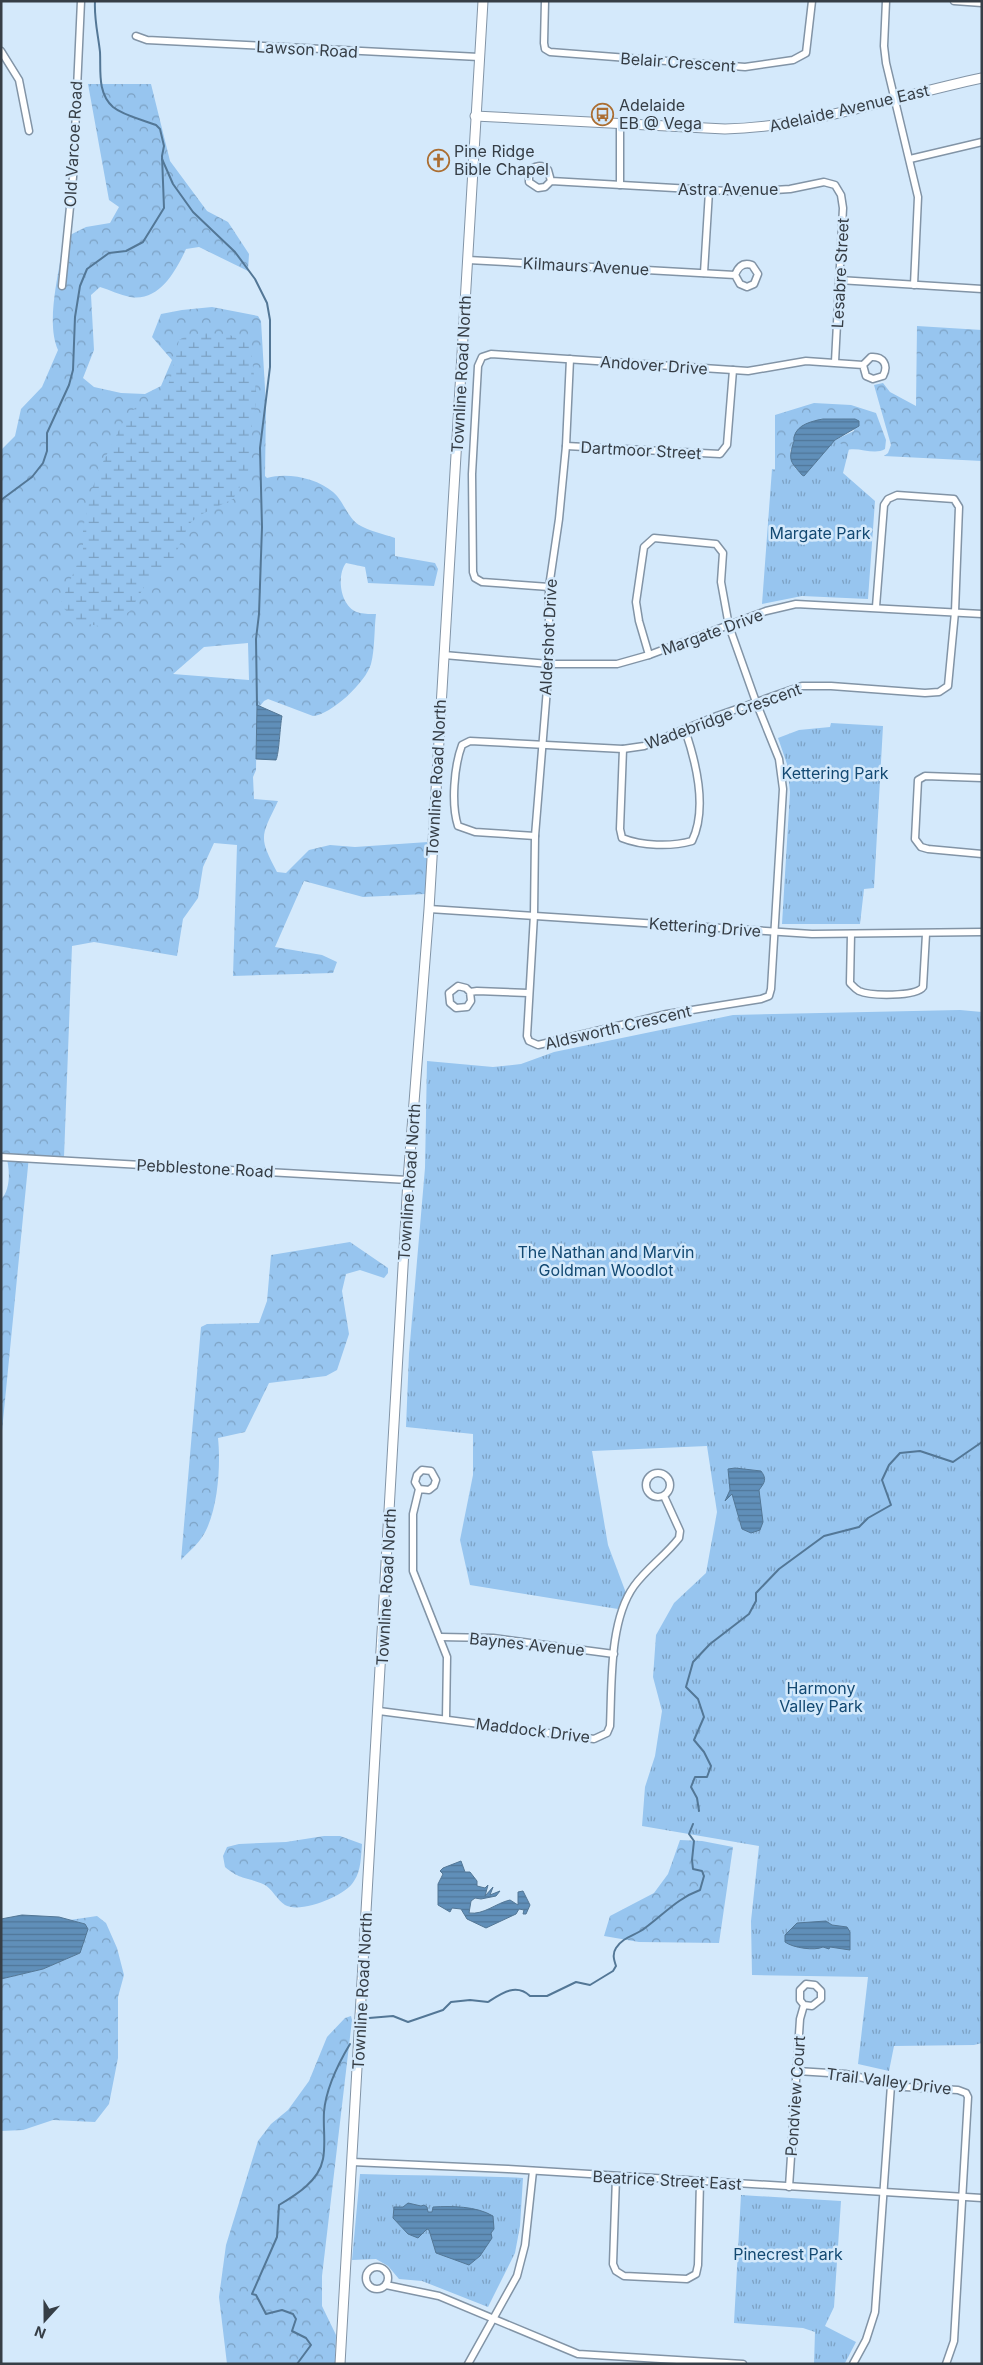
<svg xmlns="http://www.w3.org/2000/svg" width="983" height="2365" font-family="Inter,sans-serif">
<defs>
<pattern id="forest-crowns" width="20" height="18" patternUnits="userSpaceOnUse" patternTransform="scale(1.25)"><rect width="20" height="18" fill="#97c5ef"/><path d="M2 6a3 3 0 1 1 6 0M12 15a3 3 0 1 1 6 0" fill="none" stroke="#7ca1c3"/></pattern>
<pattern id="wetland-marsh" width="20" height="14" patternUnits="userSpaceOnUse" patternTransform="scale(1.25)"><rect width="20" height="14" fill="#97c5ef"/><path d="M1 5h8M5 5V1M11 12h8M15 12V8" fill="none" stroke="#7ca1c3"/></pattern>
<pattern id="park-tufts" width="24" height="20" patternUnits="userSpaceOnUse" patternTransform="scale(1.25)"><rect width="24" height="20" fill="#97c5ef"/><path d="M3 7l-1-3M5 7V3M7 7l1-3M15 17l-1-3M17 17v-4M19 17l1-3" fill="none" stroke="#7ca1c3"/></pattern>
<pattern id="water-rules" width="6" height="5" patternUnits="userSpaceOnUse" patternTransform="scale(1.25)"><rect width="6" height="5" fill="#608fb9"/><path d="M0 2.5h6" fill="none" stroke="#507698"/></pattern>
</defs>
<rect width="100%" height="100%" fill="#d4e9fb"/>
<!-- forest -->
<g fill="url(#forest-crowns)" fill-rule="evenodd">
<path d="M 88,84 L 151,84 L 170,161 L 207,211 L 228,222 L 249,254 L 248,271 L 199,247 L 186,249 C 176,271 159,302 130,297 C 120,295 110,290 100,287 L 91,295 L 94,350 L 83,378 L 94,387 L 121,393 L 145,394 L 161,386 L 172,360 L 152,337 L 161,314 L 182,310 L 212,307 L 258,316 L 261,321 L 266,405 L 265,476 L 267,478 C 287,472 317,478 333,492 C 344,501 346,516 359,525 C 369,531 384,534 395,538 L 395,556 L 435,563 L 438,569 L 434,586 L 368,583 L 365,567 L 346,563 C 336,576 340,609 360,613 C 365,614 371,614 376,614 C 374,630 375,648 371,664 C 366,682 331,715 313,716 L 268,699 L 264,701 L 260,706 L 257,705 L 256,770 L 253,777 L 254,799 L 278,801 C 261,837 258,836 277,872 L 286,873 L 309,850 L 330,845 L 355,847 L 428,842 L 425,894 L 363,897 L 304,881 L 275,947 L 322,955 L 337,962 L 333,973 L 233,976 L 237,845 L 214,843 L 203,867 L 198,898 L 183,919 L 177,956 L 94,942 L 72,946 L 64,1157 L 29,1156 L 1,1441 L 1,1199 C 11,1190 10,1168 6,1156 L 1,1155 L 1,450 L 15,436 L 21,409 L 42,387 L 58,350 C 45,321 60,270 64,238 L 86,227 L 110,223 L 119,207 L 109,200 ZM 248,643 L 249,680 L 173,674 L 204,647 Z"/>
<path d="M 917,326 L 982,330 L 982,461 L 884,456 L 888,453 L 891,445 L 874,385 L 883,383 L 890,392 L 916,406 Z"/>
<path d="M 814,403 L 851,405 L 876,413 L 886,440 L 885,449 C 873,456 857,445 844,451 L 819,483 L 775,471 L 775,415 ZM 823,419 L 855,419 L 854,431 L 835,440 L 799,471 L 795,468 L 790,451 L 794,444 L 794,436 L 812,422 Z"/>
<path d="M 350,1242 L 388,1268 L 388,1273 L 384,1278 L 360,1270 L 346,1274 L 342,1291 L 349,1334 L 337,1370 L 326,1376 L 269,1383 L 245,1432 L 218,1438 C 221,1466 218,1517 200,1540 C 195,1547 187,1553 181,1560 L 201,1327 L 207,1324 L 259,1323 L 267,1301 L 271,1255 Z"/>
<path d="M 324,1836 L 340,1836 L 362,1844 C 361,1856 361,1871 354,1881 C 346,1896 300,1914 285,1905 C 277,1900 272,1888 263,1884 C 247,1877 240,1880 225,1867 L 223,1856 L 227,1847 L 239,1844 L 286,1842 Z"/>
<path d="M 680,1840 L 702,1841 L 733,1847 L 719,1943 L 639,1942 L 604,1936 L 610,1916 L 654,1893 L 668,1874 Z"/>
<path d="M 97,1916 L 106,1923 L 117,1948 L 124,1975 L 118,1997 L 118,2058 L 109,2104 L 95,2122 L 53,2120 L 23,2130 L 1,2131 L 1,1979 L 43,1969 L 80,1953 L 85,1924 L 70,1920 Z"/>
<path d="M 351,2016 L 352,2020 L 322,2276 L 322,2306 L 336,2335 L 335,2364 L 227,2364 L 219,2297 L 226,2245 L 258,2141 L 271,2124 L 288,2110 L 309,2081 L 327,2037 L 345,2018 Z"/>
</g>
<!-- wetland -->
<path fill="url(#wetland-marsh)" d="M 207,333 L 230,335 L 250,345 L 257,398 L 251,430 L 248,472 L 233,499 L 200,515 L 189,524 L 171,564 L 144,587 L 130,611 L 104,627 L 78,622 L 60,605 L 83,550 L 83,528 L 91,493 L 98,472 L 125,418 L 141,402 L 160,405 L 171,377 L 179,340 L 188,335 Z"/>
<!-- park -->
<g fill="url(#park-tufts)">
<path d="M 835,440 L 849,449 L 843,473 L 875,501 L 868,599 L 802,596 L 762,604 L 772,469 L 804,476 Z"/>
<path d="M 831,723 L 883,726 L 874,888 L 864,889 L 860,924 L 782,924 L 790,792 L 787,764 L 778,738 L 799,730 L 830,727 Z"/>
<path d="M 960,1010 L 982,1012 L 982,2043 L 974,2045 L 894,2046 L 889,2071 L 858,2064 L 868,1977 L 752,1975 L 751,1921 L 759,1846 L 642,1826 L 645,1787 L 655,1756 L 662,1711 L 653,1677 L 656,1635 L 674,1603 L 706,1573 L 717,1512 L 707,1446 L 592,1451 L 608,1545 L 626,1593 L 618,1609 L 470,1585 L 460,1540 L 473,1475 L 473,1434 L 406,1427 L 409,1354 L 425,1168 L 427,1061 L 493,1067 L 521,1064 L 554,1052 L 733,1015 Z"/>
<path d="M 360,2174 C 414,2176 468,2175 523,2178 L 520,2226 L 515,2253 L 488,2307 L 422,2281 L 399,2279 L 388,2266 L 376,2259 L 352,2260 Z"/>
<path d="M 741,2195 L 841,2201 L 834,2307 L 825,2326 L 856,2342 L 845,2363 L 814,2364 L 815,2332 L 803,2328 L 734,2323 Z"/>
</g>
<!-- water -->
<g fill="url(#water-rules)" stroke="#537796">
<path d="M 823,419 L 855,419 L 859,421 L 859,426 L 835,440 L 804,476 L 802,475 C 791,462 788,461 793,444 C 795,439 793,442 794,437 C 797,424 813,421 823,419 Z"/>
<path d="M 257,705 L 282,716 C 280,726 279,754 276,760 L 256,759 Z"/>
<path d="M 735,1468 L 761,1471 C 767,1479 765,1482 759,1490 L 763,1522 L 760,1530 L 751,1533 L 742,1529 L 732,1494 L 725,1501 L 730,1490 L 728,1469 Z"/>
<path d="M 461,1861 L 465,1872 L 470,1872 L 477,1881 L 477,1886 L 485,1888 L 488,1885 L 485,1896 L 493,1887 L 490,1895 L 500,1891 L 496,1896 L 481,1899 L 475,1898 L 471,1901 L 469,1913 C 484,1915 496,1903 510,1900 L 518,1905 L 518,1892 L 523,1891 L 530,1905 L 526,1914 L 523,1914 L 524,1910 L 519,1909 L 516,1914 L 486,1928 L 467,1919 L 461,1909 L 452,1908 L 450,1912 L 438,1905 L 438,1884 L 443,1874 L 440,1871 L 443,1868 Z"/>
<path d="M 22,1915 L 59,1917 L 85,1924 L 88,1929 L 80,1953 L 43,1969 L 1,1979 L 1,1919 Z"/>
<path d="M 826,1921 L 832,1925 L 847,1927 L 850,1932 L 850,1950 L 830,1947 L 829,1949 L 823,1947 C 815,1951 793,1948 785,1942 L 785,1935 L 797,1923 Z"/>
<path d="M 408,2203 L 421,2206 L 424,2205 L 427,2207 L 428,2212 L 432,2212 L 433,2207 C 452,2206 476,2206 493,2216 L 494,2229 L 491,2233 L 492,2238 L 480,2256 L 469,2265 L 436,2253 L 429,2230 L 427,2229 L 418,2238 L 408,2234 L 393,2218 L 394,2207 L 403,2207 Z"/>
</g>
<g fill="none" stroke-linecap="round" stroke-linejoin="round">
<!-- stream -->
<g stroke="#537796" stroke-width="2">
<path d="M 162,159 L 173,184 L 193,212 L 235,252 L 255,279 L 267,303 L 270,320 L 270,367 L 260,448 L 262,527 L 259,614 L 256,639 L 257,705"/>
<path d="M 1,500 L 32,477 L 43,463 L 47,451 L 47,433 L 69,385 L 73,370 L 75,317 L 80,286 L 87,269 L 109,253 L 126,251 L 143,242 L 164,208 L 162,156 L 164,146 L 160,129 L 156,125 C 144,120 124,116 113,107 C 97,93 101,70 100,52 C 98,34 94,19 95,1"/>
<path d="M 699,1811 L 697,1798 L 691,1787 L 695,1777 L 707,1777 L 711,1766 L 704,1752 L 694,1740 L 704,1717 L 698,1699 L 686,1687 L 693,1662 L 710,1644 L 749,1614 L 756,1601 L 756,1593 L 779,1569 L 824,1536 L 859,1527 L 868,1518 L 891,1505 L 882,1480 L 889,1465 L 900,1453 L 920,1451 L 953,1462 L 982,1442"/>
<path d="M 369,2018 L 393,2016 L 408,2022 L 443,2010 L 451,2002 L 470,2000 L 488,2002 C 502,1993 516,1983 530,1996 L 547,1996 L 576,1982 L 590,1985 L 613,1971 L 616,1966 C 614,1960 612,1954 616,1948 C 624,1936 635,1936 645,1928 C 664,1914 678,1898 700,1890 L 704,1876 L 702,1871 L 693,1869 L 692,1860 L 694,1841 L 689,1834 L 693,1824"/>
<path d="M 297,2364 L 311,2345 L 306,2338 L 292,2331 L 296,2319 L 293,2314 L 282,2310 L 266,2314 L 256,2295 L 252,2294 L 277,2237 L 279,2205 C 296,2195 319,2181 323,2159 C 326,2144 323,2128 324,2112 C 326,2088 338,2064 350,2044"/>
</g>
<defs>
<g id="minor">
<path d="M 545,1 L 544,43 L 545,49 L 550,52 L 745,67 L 793,60 L 806,53 L 812,1"/>
<path d="M 886,1 L 884,46 L 886,63 L 918,197 L 914,285"/>
<path d="M 954,1 L 982,3"/>
<path d="M 136,36 L 147,40 L 479,57"/>
<path d="M 1,51 L 19,80 L 29,131"/>
<path d="M 910,159 L 982,142"/>
<path d="M 551,181 L 548,170 C 542,164 534,165 529,172 L 529,182 L 538,188 L 545,187 L 551,181 L 745,192 L 790,189 L 824,182 L 835,185 L 841,195 L 843,208 L 835,362"/>
<path d="M 620,185 L 620,124"/>
<path d="M 468,260 L 735,275 L 740,284 L 747,287 L 754,284 L 758,274 L 752,265 C 743,262 738,267 735,275"/>
<path d="M 704,273 L 709,191"/>
<path d="M 839,280 L 982,289"/>
<path d="M 62,286 L 73,177 L 81,1"/>
<path d="M 570,359 L 566,446 L 559,519 L 549,587 L 549,664 L 535,836 L 534,915 L 527,1036 L 529,1041 L 538,1045 L 667,1014 L 761,999 L 769,996 L 771,989 L 783,789 L 779,759 L 756,702 L 729,626 L 721,582 L 723,553 L 716,544 L 654,538 L 644,547 L 636,602 L 639,621 L 649,655"/>
<path d="M 566,446 L 720,454 L 727,445 L 733,370"/>
<path d="M 549,587 L 482,582 L 475,578 L 473,572 L 472,474 L 478,366 L 482,357 L 491,354 L 748,371 L 806,361 L 863,365 L 866,376 L 873,379 L 883,376 C 889,365 883,356 871,357 L 863,365"/>
<path d="M 444,655 L 549,664 L 617,664 L 649,655 L 766,611 L 796,604 L 982,614"/>
<path d="M 623,749 L 620,829 L 622,838 C 642,846 671,847 692,841 C 708,808 696,762 685,730"/>
<path d="M 982,778 L 925,776 L 918,780 L 915,839 L 921,847 L 928,849 L 982,854"/>
<path d="M 535,836 L 475,832 L 458,826 C 451,805 454,766 462,745 L 470,741 L 623,749 L 644,746 L 717,716 L 802,686 L 831,686 L 925,693 L 939,692 L 948,686 L 955,612 L 959,507 L 954,499 L 897,495 L 888,499 L 884,505 L 876,607"/>
<path d="M 429,909 L 812,934 L 982,932"/>
<path d="M 851,934 L 850,983 C 853,986 855,989 859,991 C 870,996 916,997 923,987 L 926,934"/>
<path d="M 470,992 L 471,1001 L 467,1007 L 456,1008 L 450,1003 L 449,993 L 458,986 L 466,988 L 470,992 L 477,991 L 528,993"/>
<path d="M 1,1157 L 408,1180"/>
<circle cx="658" cy="1485" r="12"/>
<path d="M 419,1489 L 415,1482 L 417,1475 L 422,1470 L 431,1471 L 436,1480 L 434,1486 L 429,1490 L 419,1489 L 413,1514 L 413,1571 L 447,1657 L 446,1719"/>
<path d="M 440,1637 L 493,1638 L 614,1654"/>
<path d="M 379,1711 L 594,1739 L 607,1733 L 610,1726 C 612,1683 609,1621 634,1586 C 647,1568 666,1555 679,1538 L 680,1531 L 664,1496"/>
<path d="M 797,2071 L 845,2074 L 905,2087 L 958,2090 L 966,2093 L 968,2097 L 954,2341 L 946,2364"/>
<path d="M 352,2162 L 508,2169 L 982,2198"/>
<path d="M 616,2177 L 613,2264 L 616,2271 L 624,2276 L 687,2279 L 696,2274 L 698,2265 L 700,2181"/>
<path d="M 789,2187 L 800,2019 L 804,2005 L 812,2006 L 821,1999 L 821,1991 L 815,1985 L 806,1984 L 800,1990 L 800,2000 L 804,2005"/>
<circle cx="377" cy="2278" r="11"/>
<path d="M 386,2285 L 439,2296 L 578,2354 L 743,2364"/>
<path d="M 468,2364 L 517,2276 L 525,2245 L 533,2171"/>
<path d="M 853,2364 L 866,2340 L 875,2312 L 891,2085"/>
</g>
<g id="major">
<path d="M 475,116 L 725,129 C 812,127 896,96 982,78"/>
<path d="M 340,2364 L 408,1180 L 429,909 L 483,1"/>
</g>
</defs>
<!-- minor casing -->
<use href="#minor" stroke="#8294a6" stroke-width="9"/>
<!-- major casing -->
<use href="#major" stroke="#8294a6" stroke-width="11"/>
<!-- minor -->
<use href="#minor" stroke="#fff" stroke-width="6"/>
<!-- major -->
<use href="#major" stroke="#fff" stroke-width="9"/>
</g>
<!-- icons -->
<defs>
<symbol id="bus-ring" viewBox="-11 -11 22 22"><circle r="9.5" fill="#d4e9fb" stroke="#ab6e32" stroke-width="1.5"/><path d="M-5-6H5V4H4V6H2V4H-2V6H-4V4H-5ZM-3.5-4V0h7V-4ZM-3.5 1.2v1.5H-2V1.2ZM2 1.2v1.5H3.5V1.2Z" fill="#ab6e32"/></symbol>
<symbol id="church-ring" viewBox="-11 -11 22 22"><circle r="9.5" fill="#d4e9fb" stroke="#ab6e32" stroke-width="1.5"/><path d="M-1.2-6h2.4v3.5h3.3v2.4h-3.3V6h-2.4V-.1h-3.3v-2.4h3.3Z" fill="#ab6e32"/></symbol>
</defs>
<g fill-rule="evenodd">
<use href="#bus-ring" x="590" y="102" width="25" height="25"/>
<use href="#church-ring" x="426" y="148" width="25" height="25"/>
</g>
<g text-anchor="middle" stroke-width="5" stroke-linejoin="round" paint-order="stroke">
<!-- street labels -->
<g font-size="16" fill="#363e46" stroke="#d4e9fb">
<text transform="translate(307 49) rotate(3)" y="6">Lawson Road</text>
<text transform="translate(678 62) rotate(4)" y="6">Belair Crescent</text>
<text transform="translate(849 108) rotate(-13)" y="6">Adelaide Avenue East</text>
<text transform="translate(73 144) rotate(-87)" y="6">Old Varcoe Road</text>
<text x="728" y="195">Astra Avenue</text>
<text transform="translate(586 266) rotate(3)" y="6">Kilmaurs Avenue</text>
<text transform="translate(840 273) rotate(-87)" y="6">Lesabre Street</text>
<text transform="translate(654 365) rotate(4)" y="6">Andover Drive</text>
<text transform="translate(461 374) rotate(-87)" y="6">Townline Road North</text>
<text transform="translate(641 450) rotate(3)" y="6">Dartmoor Street</text>
<text transform="translate(712 632) rotate(-20)" y="6">Margate Drive</text>
<text transform="translate(548 637) rotate(-87)" y="6">Aldershot Drive</text>
<text transform="translate(723 716) rotate(-20)" y="6">Wadebridge Crescent</text>
<text transform="translate(436 778) rotate(-87)" y="6">Townline Road North</text>
<text transform="translate(705 927) rotate(4)" y="6">Kettering Drive</text>
<text transform="translate(618 1027) rotate(-13)" y="6">Aldsworth Crescent</text>
<text transform="translate(205 1168) rotate(3)" y="6">Pebblestone Road</text>
<text transform="translate(409 1182) rotate(-86)" y="6">Townline Road North</text>
<text transform="translate(386 1587) rotate(-87)" y="6">Townline Road North</text>
<text transform="translate(527 1644) rotate(6)" y="6">Baynes Avenue</text>
<text transform="translate(533 1730) rotate(7)" y="6">Maddock Drive</text>
<text transform="translate(362 1991) rotate(-87)" y="6">Townline Road North</text>
<text transform="translate(889 2081) rotate(7)" y="6">Trail Valley Drive</text>
<text transform="translate(795 2096) rotate(-86)" y="6">Pondview Court</text>
<text transform="translate(667 2180) rotate(3)" y="6">Beatrice Street East</text>
</g>
<!-- poi labels -->
<g font-size="16" fill="#363e46" stroke="#d4e9fb" text-anchor="start">
<text x="619" y="111">Adelaide<tspan x="619" dy="18">EB @ Vega</tspan></text>
<text x="454" y="157">Pine Ridge<tspan x="454" dy="18">Bible Chapel</tspan></text>
</g>
<!-- park labels -->
<g font-size="16" fill="#134972" stroke="#d4e9fb">
<text x="820" y="539">Margate Park</text>
<text x="835" y="779">Kettering Park</text>
<text x="606" y="1258">The Nathan and Marvin<tspan x="606" dy="18">Goldman Woodlot</tspan></text>
<text x="821" y="1694">Harmony<tspan x="821" dy="18">Valley Park</tspan></text>
<text x="788" y="2260">Pinecrest Park</text>
</g>
</g>
<!-- border -->
<rect width="983" height="2365" fill="none" stroke="#363e46" stroke-width="5"/>
<!-- north arrow -->
<g transform="translate(45 2320) rotate(201)" stroke="#d4e9fb" stroke-width="4" paint-order="stroke">
<path d="M0-4L9 19L0 12L-9 19Z" fill="#363e46"/>
<text y="-8" font-size="14" font-weight="bold" text-anchor="middle" fill="#363e46">N</text>
</g>
</svg>
